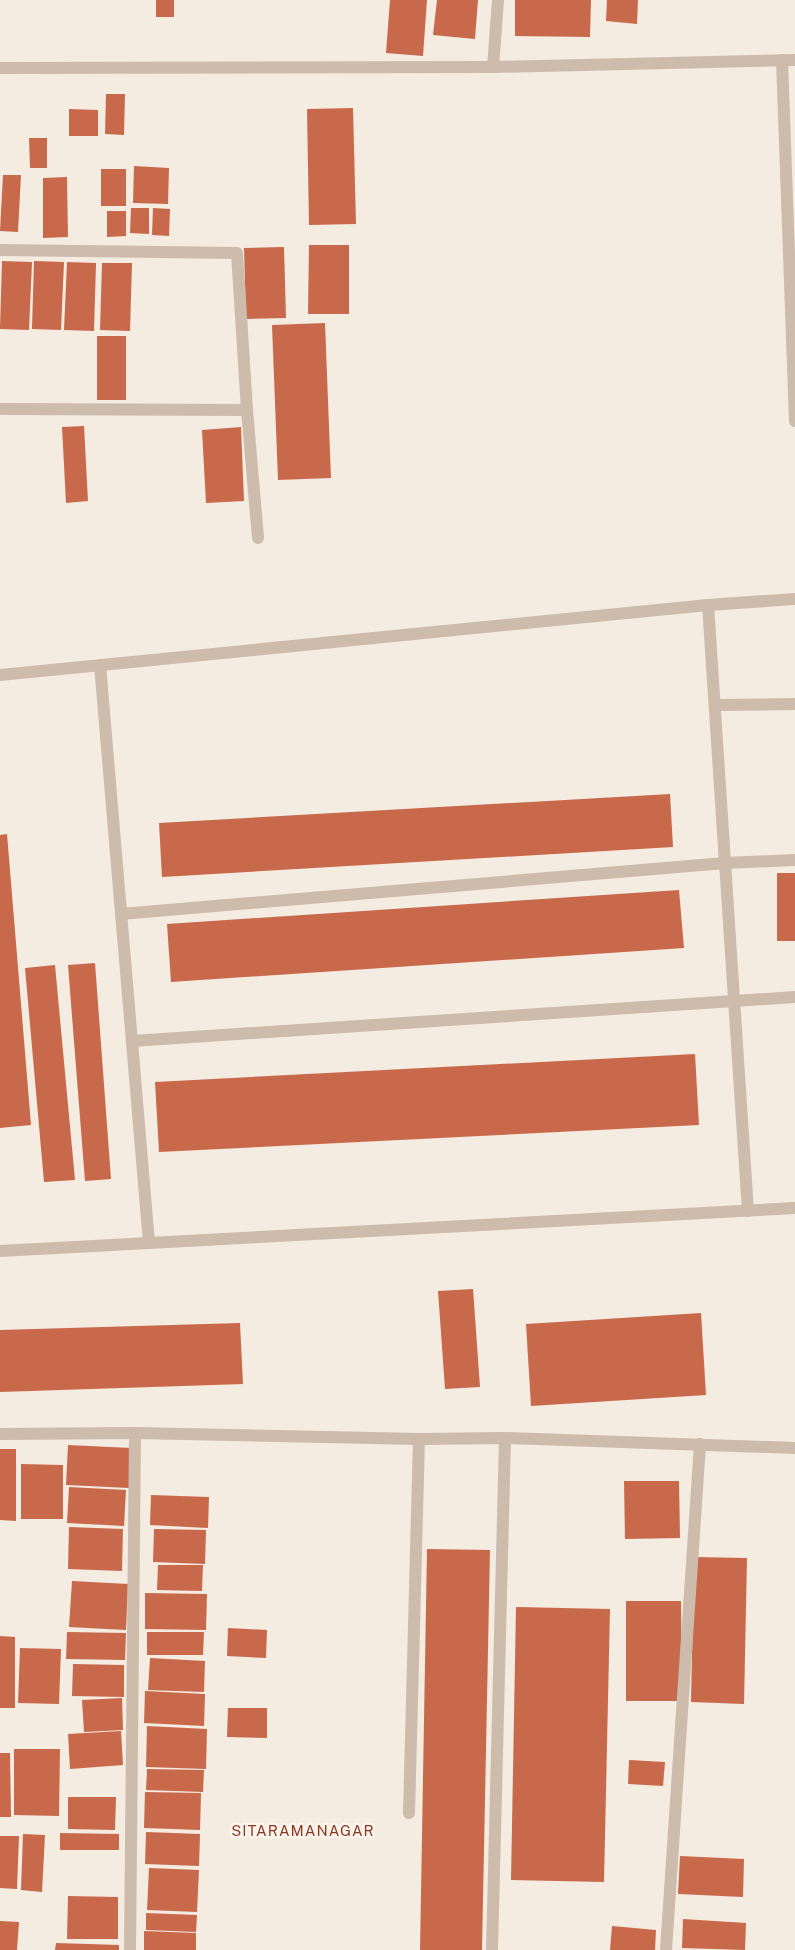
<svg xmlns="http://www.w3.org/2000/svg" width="795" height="1950" font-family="'Public Sans',sans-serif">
<rect width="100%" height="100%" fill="#f4ebe1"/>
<!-- building -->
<g fill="#c8694b">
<rect x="156" y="0" width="18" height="17"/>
<path d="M 390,0 L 427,0 L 423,56 L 386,53 Z"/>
<path d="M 437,0 L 478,0 L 475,39 L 433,35 Z"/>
<path d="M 515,0 L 591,0 L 590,37 L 515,36 Z"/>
<path d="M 607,0 L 638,0 L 637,24 L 606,21 Z"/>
<path d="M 106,94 L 125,94 L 124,135 L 105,134 Z"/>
<path d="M 353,108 L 356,224 L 309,225 L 307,109 Z"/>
<path d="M 69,109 L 98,110 L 98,136 L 69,136 Z"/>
<path d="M 29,138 L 47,138 L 47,168 L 30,168 Z"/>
<path d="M 134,166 L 169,168 L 168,204 L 133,203 Z"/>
<rect x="101" y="169" width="25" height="37"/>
<path d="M 3,175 L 21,175 L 18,232 L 0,231 Z"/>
<path d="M 67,177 L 68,237 L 43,238 L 43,178 Z"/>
<path d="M 131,208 L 149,208 L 149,234 L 130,233 Z"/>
<path d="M 153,208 L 170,209 L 169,236 L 152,235 Z"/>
<path d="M 107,211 L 126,211 L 126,236 L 107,237 Z"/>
<path d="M 309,245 L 349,245 L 349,314 L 308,314 Z"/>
<path d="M 284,247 L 286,318 L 246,319 L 244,248 Z"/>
<path d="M 2,261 L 32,262 L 29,330 L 0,329 Z"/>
<path d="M 34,261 L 64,262 L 61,330 L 32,329 Z"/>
<path d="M 67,262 L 96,263 L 94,331 L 64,330 Z"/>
<path d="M 102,263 L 132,263 L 130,331 L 100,330 Z"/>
<path d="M 325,323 L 331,478 L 278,480 L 272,325 Z"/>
<rect x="97" y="336" width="29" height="64"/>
<path d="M 84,426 L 88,501 L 66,503 L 62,427 Z"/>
<path d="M 241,427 L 244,501 L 206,503 L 202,430 Z"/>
<path d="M 670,794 L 673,847 L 162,877 L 159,823 Z"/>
<path d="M 7,834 L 31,1125 L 0,1128 L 0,835 Z"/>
<rect x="777" y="873" width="18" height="68"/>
<path d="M 679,890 L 684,948 L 171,982 L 167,924 Z"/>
<path d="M 95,963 L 111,1179 L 85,1181 L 68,965 Z"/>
<path d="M 55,965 L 75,1180 L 44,1182 L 25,968 Z"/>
<path d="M 695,1054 L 699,1125 L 159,1152 L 155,1082 Z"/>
<path d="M 473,1289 L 480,1387 L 445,1389 L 438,1291 Z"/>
<path d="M 701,1313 L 706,1395 L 531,1406 L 526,1324 Z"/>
<path d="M 240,1323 L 243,1384 L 0,1392 L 0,1330 Z"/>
<path d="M 68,1445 L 131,1448 L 129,1488 L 66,1485 Z"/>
<path d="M 0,1449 L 16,1449 L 16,1521 L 0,1520 Z"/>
<path d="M 21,1464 L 63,1465 L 63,1519 L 21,1519 Z"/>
<path d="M 624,1481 L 679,1481 L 680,1538 L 625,1539 Z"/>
<path d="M 69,1487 L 126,1490 L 124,1526 L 67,1523 Z"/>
<path d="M 151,1495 L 209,1497 L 208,1528 L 150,1525 Z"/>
<path d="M 69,1527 L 123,1529 L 122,1571 L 68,1569 Z"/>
<path d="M 154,1529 L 206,1530 L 205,1564 L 153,1562 Z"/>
<path d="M 427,1549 L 490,1550 L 482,1950 L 420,1950 Z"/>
<path d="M 694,1557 L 747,1558 L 744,1704 L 691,1702 Z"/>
<path d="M 158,1565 L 203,1565 L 202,1591 L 157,1590 Z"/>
<path d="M 72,1581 L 128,1584 L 126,1630 L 69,1627 Z"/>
<path d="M 145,1593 L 207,1594 L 206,1630 L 145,1629 Z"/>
<path d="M 626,1601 L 681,1601 L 682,1701 L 626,1701 Z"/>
<path d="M 516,1607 L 610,1609 L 604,1882 L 511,1880 Z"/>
<path d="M 228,1628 L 267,1630 L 266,1658 L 227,1656 Z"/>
<path d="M 67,1632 L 126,1633 L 125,1660 L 66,1659 Z"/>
<path d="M 147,1632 L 204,1632 L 203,1655 L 147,1655 Z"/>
<path d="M 0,1636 L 15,1637 L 15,1708 L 0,1708 Z"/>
<path d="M 20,1648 L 61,1649 L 59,1704 L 18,1703 Z"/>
<path d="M 150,1658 L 205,1661 L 204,1692 L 148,1690 Z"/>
<path d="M 73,1664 L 124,1665 L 124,1697 L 72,1696 Z"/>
<path d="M 145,1691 L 205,1694 L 204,1726 L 144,1723 Z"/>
<path d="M 122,1698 L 123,1730 L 84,1732 L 82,1700 Z"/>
<path d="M 228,1708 L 267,1708 L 267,1738 L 227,1737 Z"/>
<path d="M 147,1726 L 207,1729 L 206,1769 L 146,1767 Z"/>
<path d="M 121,1731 L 123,1765 L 70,1769 L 68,1734 Z"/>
<path d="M 14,1749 L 60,1749 L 59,1816 L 14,1815 Z"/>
<path d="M 0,1753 L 10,1753 L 11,1817 L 0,1817 Z"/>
<path d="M 629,1760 L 665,1762 L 663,1786 L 628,1784 Z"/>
<path d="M 147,1769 L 204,1770 L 203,1792 L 146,1790 Z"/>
<path d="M 145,1792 L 201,1793 L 200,1830 L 144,1828 Z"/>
<path d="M 68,1797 L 116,1797 L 115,1830 L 68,1829 Z"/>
<path d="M 146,1832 L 200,1834 L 199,1866 L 145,1864 Z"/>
<path d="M 60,1833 L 119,1834 L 119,1850 L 60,1850 Z"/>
<path d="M 23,1834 L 45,1835 L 42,1892 L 21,1890 Z"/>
<path d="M 0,1836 L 19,1836 L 17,1889 L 0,1888 Z"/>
<path d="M 680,1856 L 744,1859 L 743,1897 L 678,1894 Z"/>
<path d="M 149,1868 L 199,1870 L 197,1912 L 147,1910 Z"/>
<path d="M 68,1896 L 118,1897 L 118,1939 L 67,1939 Z"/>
<path d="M 146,1913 L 197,1915 L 196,1932 L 146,1930 Z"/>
<path d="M 683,1919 L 746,1923 L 745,1950 L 682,1948 Z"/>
<path d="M 0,1921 L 19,1922 L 17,1950 L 0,1950 Z"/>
<path d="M 612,1926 L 656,1930 L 655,1950 L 610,1950 Z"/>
<path d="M 144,1931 L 196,1933 L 196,1950 L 144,1950 Z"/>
<path d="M 56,1943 L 119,1945 L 119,1950 L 55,1950 Z"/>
</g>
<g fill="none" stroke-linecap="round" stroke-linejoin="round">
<!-- minor -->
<g stroke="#cdbbac" stroke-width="12">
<path d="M 498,0 L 493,67 L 795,60"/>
<path d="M 782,60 L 795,421"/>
<path d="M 0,68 L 493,67"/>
<path d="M 0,250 L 237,253 L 247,410 L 258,538"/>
<path d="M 0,409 L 247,410"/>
<path d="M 708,605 L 748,1211"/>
<path d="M 100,665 L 149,1243"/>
<path d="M 0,675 L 708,605 L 795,599"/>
<path d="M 715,705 L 795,704"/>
<path d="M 121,914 L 725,863 L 795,860"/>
<path d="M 132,1041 L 795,997"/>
<path d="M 0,1251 L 795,1208"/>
<path d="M 0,1434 L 135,1433 L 419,1439 L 505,1438 L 795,1448"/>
<path d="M 409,1813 L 419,1439"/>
<path d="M 130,1950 L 135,1433"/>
<path d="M 492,1950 L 505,1438"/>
<path d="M 666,1950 L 700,1444"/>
</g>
</g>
<g text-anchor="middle" stroke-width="5" stroke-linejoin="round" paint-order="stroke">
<!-- neighbourhood labels -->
<g font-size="15" letter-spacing="1" fill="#8c3b22" stroke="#fbf5ee">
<text x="303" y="1836">SITARAMANAGAR</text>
</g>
</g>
</svg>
